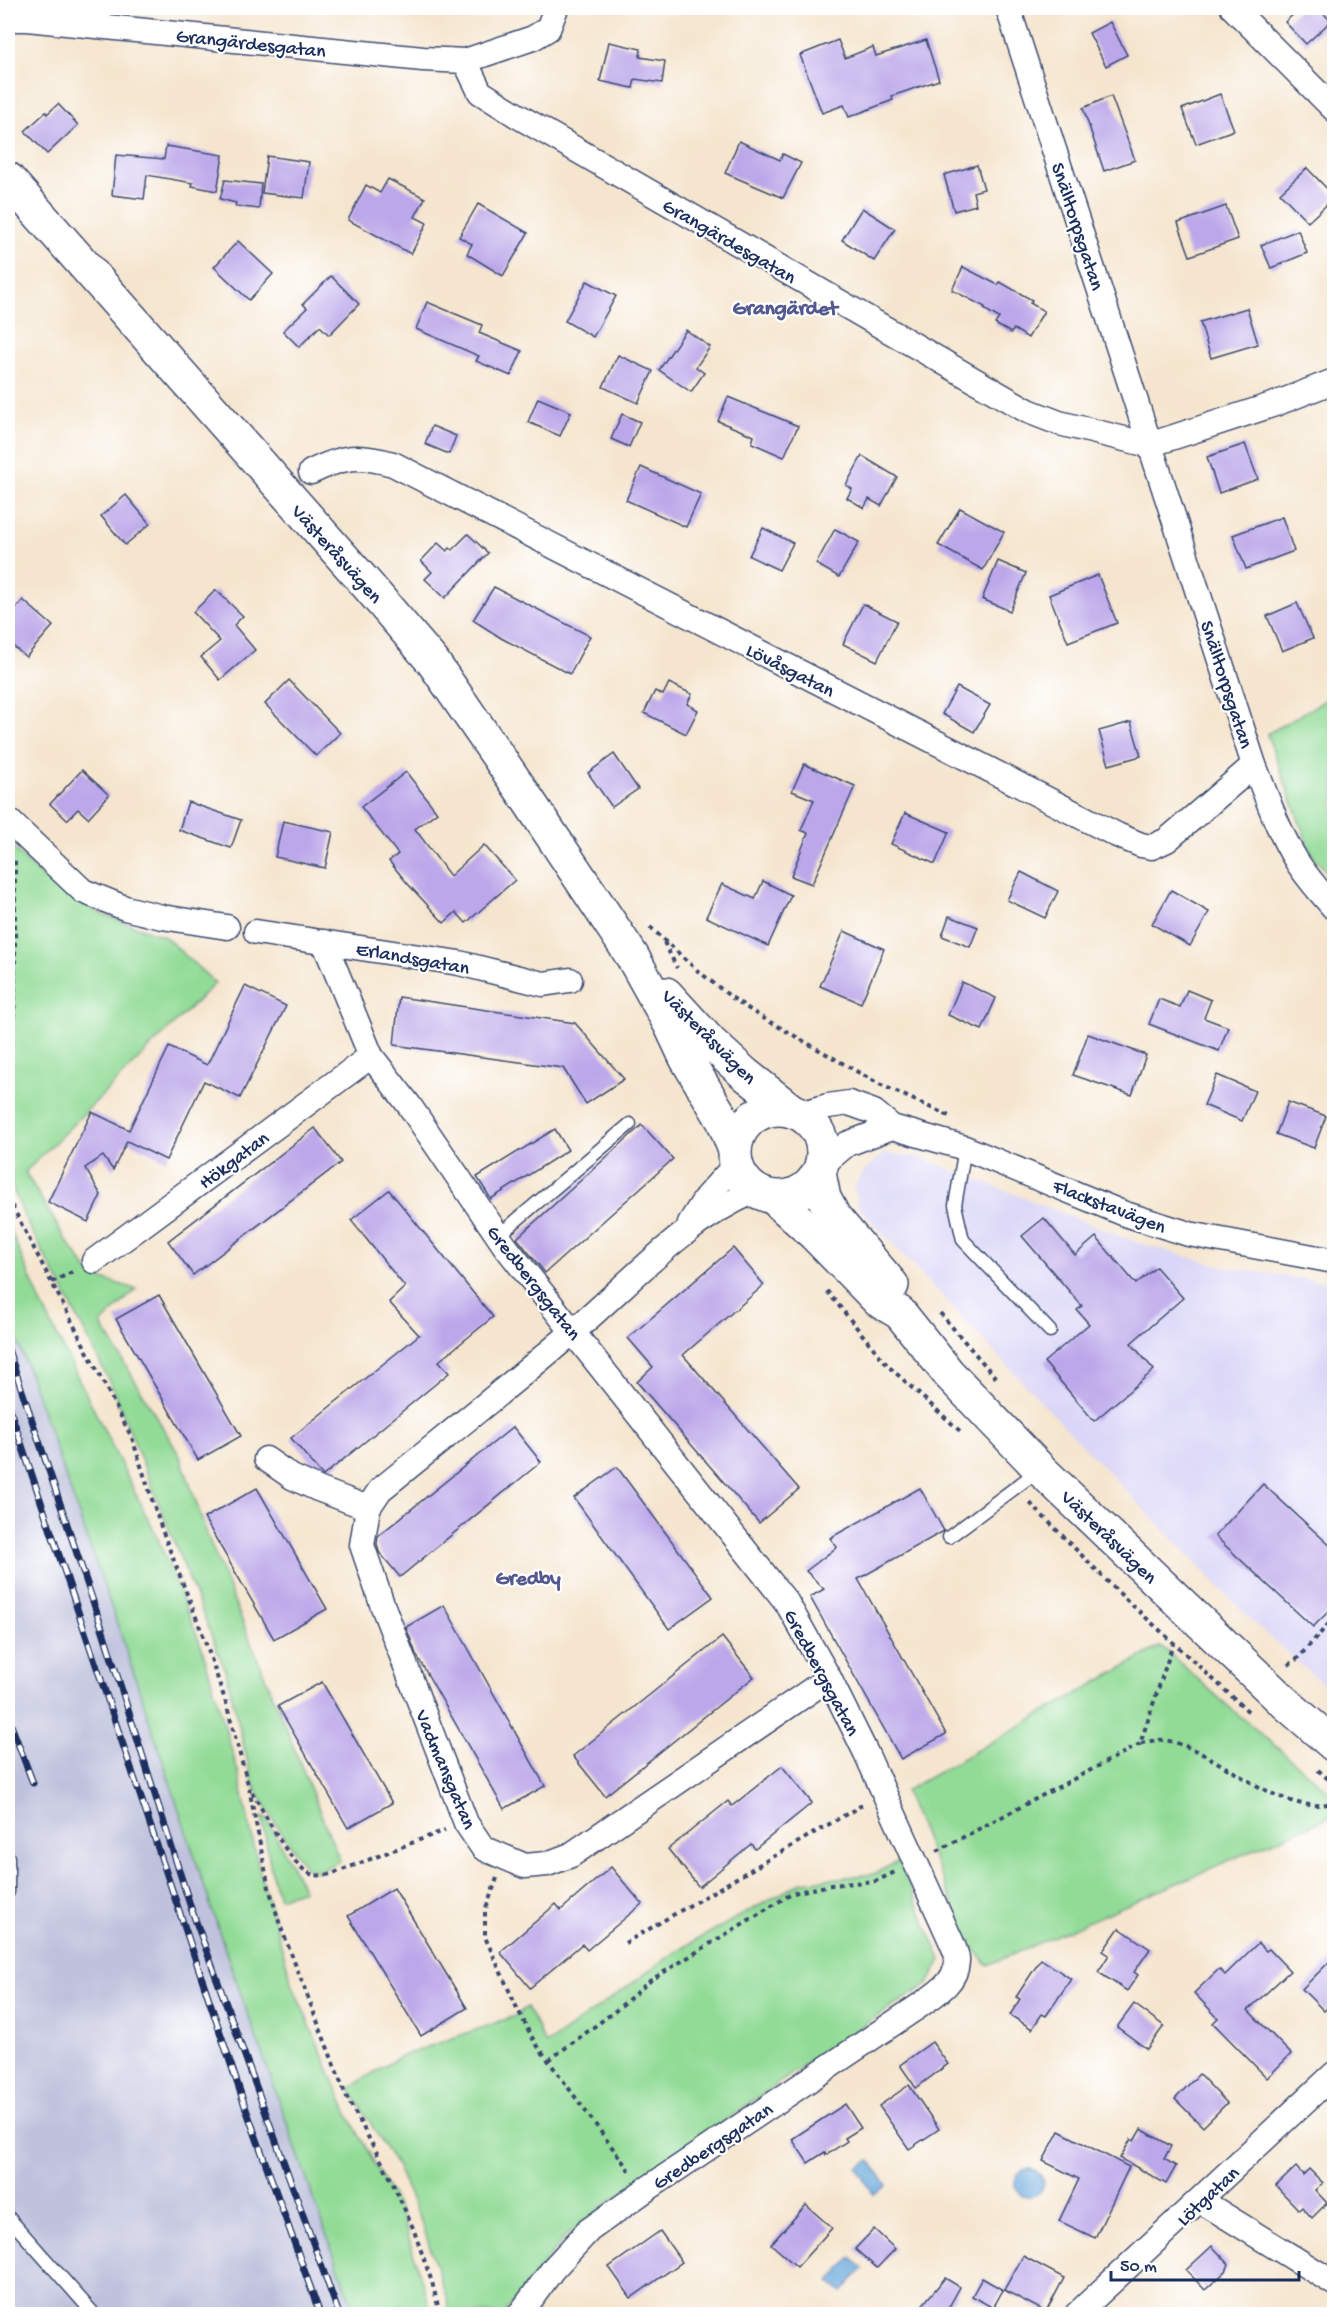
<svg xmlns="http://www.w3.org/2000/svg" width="1342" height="2322" font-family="'Gochi Hand',sans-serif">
<rect width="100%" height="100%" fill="#fff"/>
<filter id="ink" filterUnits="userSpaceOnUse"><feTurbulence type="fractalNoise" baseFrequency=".0167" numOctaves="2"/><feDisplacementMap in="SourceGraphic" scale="12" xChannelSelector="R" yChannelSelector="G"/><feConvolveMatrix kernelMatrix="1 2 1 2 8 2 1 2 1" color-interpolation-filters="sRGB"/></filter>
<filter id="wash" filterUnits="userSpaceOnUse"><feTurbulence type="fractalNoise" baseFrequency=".008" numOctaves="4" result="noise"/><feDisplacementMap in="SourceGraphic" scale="24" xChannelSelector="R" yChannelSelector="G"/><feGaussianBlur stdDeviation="1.35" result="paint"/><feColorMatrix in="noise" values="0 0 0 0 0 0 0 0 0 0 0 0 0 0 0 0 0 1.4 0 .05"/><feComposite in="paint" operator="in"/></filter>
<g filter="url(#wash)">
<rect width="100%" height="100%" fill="#f5e5ce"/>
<!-- built -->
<path fill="#dad6f7" d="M 884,1153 L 923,1158 L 1138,1243 L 1229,1268 L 1334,1283 L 1334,1694 L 1255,1624 L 1082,1445 L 858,1207 L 854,1187 L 864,1171 Z"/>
<!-- industrial -->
<path fill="#c0c2dd" d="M 8,1313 L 121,1635 L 230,1964 L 355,2314 L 8,2314 Z"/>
<!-- green -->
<g fill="#92db96" stroke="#56857a" stroke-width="1.5">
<path d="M 1334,695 L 1334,881 L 1311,853 L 1267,734 Z"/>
<path d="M 8,843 L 45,879 L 99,913 L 165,937 L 215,983 L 25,1172 L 66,1240 L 92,1276 L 136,1289 L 101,1324 L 181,1458 L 208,1537 L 340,1861 L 317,1872 L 305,1867 L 274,1821 L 253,1784 L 226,1672 L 113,1389 L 63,1289 L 27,1223 L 8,1177 Z"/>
<path d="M 8,1225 L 41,1303 L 158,1539 L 202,1648 L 238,1772 L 259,1869 L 293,1986 L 348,2114 L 401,2213 L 432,2314 L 355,2314 L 230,1964 L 121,1635 L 8,1313 Z"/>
<path d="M 1161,1646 L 1228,1706 L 1334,1796 L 1334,1815 L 988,1965 L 971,1946 L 905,1791 Z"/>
<path d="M 262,1817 L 267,1819 L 304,1890 L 279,1898 L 273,1880 Z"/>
<path d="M 899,1861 L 941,1960 L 928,1984 L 833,2045 L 603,2206 L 565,2237 L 504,2314 L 449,2314 L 447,2299 L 423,2226 L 396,2165 L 349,2088 L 399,2057 L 515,2016 L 527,2007 L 546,2045 L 680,1949 L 802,1882 L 874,1874 Z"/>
</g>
<!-- water -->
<g fill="#69a9dc" stroke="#426c9d" stroke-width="1.5">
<path d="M 870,2160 L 887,2186 L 874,2195 L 857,2168 Z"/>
<circle cx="1029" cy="2183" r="14"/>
<path d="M 851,2258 L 863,2268 L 842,2292 L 830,2282 Z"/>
</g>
<g id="blocks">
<!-- building -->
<g fill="#bba7e9">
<path d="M 1300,8 L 1318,8 L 1331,21 L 1306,44 L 1285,22 Z"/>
<path d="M 1110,22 L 1127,55 L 1106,66 L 1089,33 Z"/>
<path d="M 838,40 L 845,58 L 873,47 L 876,56 L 926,40 L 939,80 L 892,96 L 893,100 L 849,117 L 844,105 L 822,113 L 800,55 Z"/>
<path d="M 609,42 L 641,49 L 640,57 L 665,61 L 662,83 L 635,79 L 633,88 L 600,81 Z"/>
<path d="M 1220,94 L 1234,130 L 1196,144 L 1182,109 Z"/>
<path d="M 1111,96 L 1135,160 L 1104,171 L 1083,108 Z"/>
<path d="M 58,104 L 78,125 L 47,154 L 25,131 L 46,112 L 47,114 Z"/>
<path d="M 739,141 L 780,160 L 783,154 L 801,163 L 783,198 L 725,173 Z"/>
<path d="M 166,146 L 223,155 L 217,191 L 192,186 L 193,183 L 147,175 L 144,199 L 112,195 L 116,155 L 164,159 Z"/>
<path d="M 267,156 L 309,162 L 304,198 L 262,193 Z"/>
<path d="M 977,165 L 984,189 L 973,192 L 976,205 L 954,211 L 944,175 Z"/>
<path d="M 1307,168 L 1335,197 L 1308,222 L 1280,193 Z"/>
<path d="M 388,179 L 425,198 L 415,217 L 427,223 L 411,254 L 348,220 L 366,185 L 380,193 Z"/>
<path d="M 225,180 L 261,184 L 259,209 L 235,206 L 236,203 L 220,199 Z"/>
<path d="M 478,204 L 528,233 L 503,276 L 467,254 L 472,244 L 459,237 Z"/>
<path d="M 1226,206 L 1238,239 L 1190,256 L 1178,223 Z"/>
<path d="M 862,208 L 895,229 L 874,261 L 842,240 Z"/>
<path d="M 1298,230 L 1307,253 L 1271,268 L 1261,245 Z"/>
<path d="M 238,241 L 273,274 L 249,300 L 214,267 Z"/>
<path d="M 963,267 L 998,285 L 1000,282 L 1032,300 L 1030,303 L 1044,311 L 1028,338 L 1014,329 L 1011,333 L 995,324 L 999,318 L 984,309 L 985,307 L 952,290 Z"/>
<path d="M 331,276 L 359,304 L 329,335 L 320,326 L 299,347 L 283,331 L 307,308 L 303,304 Z"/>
<path d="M 587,281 L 616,296 L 593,337 L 565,321 Z"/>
<path d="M 427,302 L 482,325 L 479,333 L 522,351 L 511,376 L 476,361 L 479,356 L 416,329 Z"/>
<path d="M 1247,308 L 1258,344 L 1211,358 L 1200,322 Z"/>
<path d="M 686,330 L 710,347 L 696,367 L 704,373 L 691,392 L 659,370 Z"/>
<path d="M 618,355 L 653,371 L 638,403 L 603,387 Z"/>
<path d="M 728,397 L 798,426 L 784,457 L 752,443 L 754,436 L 718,421 Z"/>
<path d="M 538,398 L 571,412 L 560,436 L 528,422 Z"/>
<path d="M 622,414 L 640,422 L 629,447 L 611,439 Z"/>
<path d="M 432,426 L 456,436 L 449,454 L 425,444 Z"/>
<path d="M 1245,444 L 1258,479 L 1219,493 L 1207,457 Z"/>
<path d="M 862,456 L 897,477 L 881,506 L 869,499 L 864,508 L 847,498 L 852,489 L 846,485 Z"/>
<path d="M 641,467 L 701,494 L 686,527 L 626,500 Z"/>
<path d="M 126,495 L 150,524 L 125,545 L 101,516 Z"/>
<path d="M 960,508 L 1004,532 L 983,570 L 938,545 Z"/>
<path d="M 1282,517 L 1294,551 L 1246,569 L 1233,535 Z"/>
<path d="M 763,528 L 793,543 L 779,570 L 749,556 Z"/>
<path d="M 835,529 L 859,542 L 839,577 L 816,564 Z"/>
<path d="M 468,534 L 488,553 L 445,598 L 425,579 L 432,572 L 421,561 L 438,543 L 447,551 L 450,548 L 452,550 Z"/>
<path d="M 998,561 L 1026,573 L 1010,611 L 982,599 Z"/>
<path d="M 1098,575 L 1117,623 L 1068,642 L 1049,595 Z"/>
<path d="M 494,587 L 590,636 L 570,674 L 501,638 L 473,620 Z"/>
<path d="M 216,590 L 243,616 L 234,625 L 255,650 L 220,680 L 201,657 L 220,641 L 193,612 Z"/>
<path d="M 23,600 L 53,626 L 26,657 L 8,642 L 8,618 Z"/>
<path d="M 1297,603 L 1313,638 L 1282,651 L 1267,616 Z"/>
<path d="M 863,604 L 897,621 L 877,661 L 843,644 Z"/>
<path d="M 289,680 L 340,733 L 316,756 L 265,704 Z"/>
<path d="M 669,683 L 692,694 L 687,704 L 698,710 L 686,734 L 644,713 L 655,691 L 663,695 Z"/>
<path d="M 957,687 L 990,705 L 974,732 L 942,714 Z"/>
<path d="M 1131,722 L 1141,756 L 1109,765 L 1099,731 Z"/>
<path d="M 614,754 L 638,789 L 612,807 L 588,773 Z"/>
<path d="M 804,764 L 855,786 L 812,884 L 791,876 L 808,833 L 801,830 L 814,800 L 792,791 Z"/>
<path d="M 82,770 L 109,795 L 88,818 L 78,809 L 67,820 L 50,804 Z"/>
<path d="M 406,772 L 437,812 L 415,829 L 450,876 L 484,845 L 515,880 L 466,923 L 456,912 L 444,923 L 408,884 L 389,861 L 398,854 L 361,807 Z"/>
<path d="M 188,802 L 241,820 L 231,848 L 179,830 Z"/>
<path d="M 905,813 L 949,832 L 935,864 L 891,844 Z"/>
<path d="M 283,821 L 333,832 L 325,868 L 275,857 Z"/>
<path d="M 1021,872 L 1058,891 L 1045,918 L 1007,900 Z"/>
<path d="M 763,881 L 791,895 L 768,946 L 706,917 L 722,884 L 755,899 Z"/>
<path d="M 1171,890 L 1209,912 L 1190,946 L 1152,924 Z"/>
<path d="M 949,916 L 978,927 L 970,947 L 942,936 Z"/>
<path d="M 844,931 L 884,949 L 861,1003 L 820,986 Z"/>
<path d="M 962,982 L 996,998 L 982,1030 L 948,1015 Z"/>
<path d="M 245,986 L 286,1006 L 240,1098 L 204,1081 L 166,1160 L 127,1141 L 113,1170 L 103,1156 L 85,1168 L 101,1195 L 88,1222 L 48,1202 L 92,1112 L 129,1130 L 169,1047 L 207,1065 Z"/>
<path d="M 1187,990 L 1211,1000 L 1204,1018 L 1228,1027 L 1219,1051 L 1149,1024 L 1159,999 L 1180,1007 Z"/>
<path d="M 399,997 L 575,1023 L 624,1079 L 586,1104 L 563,1068 L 394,1045 Z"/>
<path d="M 1088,1034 L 1146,1055 L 1132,1095 L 1073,1075 Z"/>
<path d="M 1217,1075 L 1255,1091 L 1242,1121 L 1204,1105 Z"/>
<path d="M 1288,1102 L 1326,1116 L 1314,1148 L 1276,1134 Z"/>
<path d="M 642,1125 L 673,1159 L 545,1273 L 517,1238 Z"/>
<path d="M 315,1128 L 341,1162 L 193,1275 L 168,1241 Z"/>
<path d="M 555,1129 L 568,1150 L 491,1199 L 477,1177 Z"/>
<path d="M 389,1190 L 493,1317 L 439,1361 L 449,1373 L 323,1476 L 291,1438 L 419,1335 L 389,1302 L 405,1287 L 351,1220 Z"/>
<path d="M 1044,1218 L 1075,1255 L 1096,1237 L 1136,1284 L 1156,1267 L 1183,1298 L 1131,1343 L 1154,1370 L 1094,1421 L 1044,1362 L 1089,1324 L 1077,1310 L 1082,1306 L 1022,1236 Z"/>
<path d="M 733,1248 L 764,1285 L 683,1355 L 799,1489 L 759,1523 L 637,1382 L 653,1367 L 628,1338 Z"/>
<path d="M 159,1295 L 241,1436 L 198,1460 L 116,1319 Z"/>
<path d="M 513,1427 L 541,1462 L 400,1577 L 379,1552 L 377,1544 L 378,1536 Z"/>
<path d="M 617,1467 L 713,1597 L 669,1629 L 574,1498 Z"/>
<path d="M 1263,1484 L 1335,1550 L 1335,1605 L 1313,1627 L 1215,1536 Z"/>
<path d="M 257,1488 L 327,1609 L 274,1639 L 204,1518 Z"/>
<path d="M 920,1488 L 944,1531 L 858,1579 L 946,1734 L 901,1759 L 810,1597 L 824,1589 L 806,1571 L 837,1547 L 830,1538 Z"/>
<path d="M 444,1605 L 545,1786 L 504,1809 L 416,1654 L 406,1627 Z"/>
<path d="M 722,1637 L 754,1677 L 605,1796 L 573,1756 Z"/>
<path d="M 322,1682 L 392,1803 L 348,1828 L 278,1706 Z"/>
<path d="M 782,1766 L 812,1803 L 755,1849 L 751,1844 L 699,1887 L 668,1849 L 728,1801 L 732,1806 Z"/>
<path d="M 611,1867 L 642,1904 L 587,1950 L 582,1944 L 530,1988 L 500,1952 L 556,1904 L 561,1910 Z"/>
<path d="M 394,1888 L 467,2008 L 421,2036 L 348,1916 Z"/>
<path d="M 1119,1928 L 1150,1949 L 1134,1972 L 1138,1975 L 1127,1991 L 1098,1972 L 1109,1955 L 1103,1951 Z"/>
<path d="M 1258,1943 L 1266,1951 L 1269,1949 L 1290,1971 L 1248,2010 L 1291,2054 L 1267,2078 L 1213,2023 L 1218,2018 L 1194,1993 L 1219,1969 L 1225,1975 Z"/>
<path d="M 1335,1956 L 1335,2001 L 1324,2011 L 1302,1989 Z"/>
<path d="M 1041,1959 L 1071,1979 L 1046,2016 L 1042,2014 L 1032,2029 L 1010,2015 L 1020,1999 L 1016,1997 Z"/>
<path d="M 1134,2004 L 1164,2026 L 1147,2049 L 1117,2027 Z"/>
<path d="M 932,2042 L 948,2064 L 916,2088 L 900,2065 Z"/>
<path d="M 1199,2074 L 1227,2103 L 1203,2127 L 1175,2099 Z"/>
<path d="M 909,2085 L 939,2129 L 909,2149 L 879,2106 Z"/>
<path d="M 845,2104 L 861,2128 L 845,2138 L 847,2141 L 826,2155 L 825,2152 L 808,2163 L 792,2139 Z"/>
<path d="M 1141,2129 L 1171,2146 L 1164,2159 L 1176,2166 L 1166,2184 L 1120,2158 L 1131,2139 L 1134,2141 Z"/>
<path d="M 1059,2131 L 1129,2167 L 1095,2238 L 1059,2221 L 1079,2179 L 1043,2161 Z"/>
<path d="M 1296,2167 L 1303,2175 L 1309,2169 L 1323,2183 L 1315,2190 L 1327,2203 L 1312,2218 L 1302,2207 L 1299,2210 L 1276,2186 Z"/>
<path d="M 806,2205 L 832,2228 L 797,2267 L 771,2244 Z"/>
<path d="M 874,2229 L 895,2249 L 877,2268 L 855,2249 Z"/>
<path d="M 660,2231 L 682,2262 L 631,2298 L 609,2267 Z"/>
<path d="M 1212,2246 L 1229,2264 L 1226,2271 L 1205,2290 L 1186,2270 Z"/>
<path d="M 1023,2256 L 1064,2278 L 1046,2312 L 1004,2290 Z"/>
<path d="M 945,2278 L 960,2287 L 945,2314 L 915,2314 Z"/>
<path d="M 982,2278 L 1003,2290 L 993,2308 L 972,2296 Z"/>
</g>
</g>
</g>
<g filter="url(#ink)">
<use href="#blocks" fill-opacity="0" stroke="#3c4a6f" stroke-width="1.5"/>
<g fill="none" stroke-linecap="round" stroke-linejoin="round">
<defs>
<g id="lane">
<path d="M 965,1148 L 955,1205 L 963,1240 L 1050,1331"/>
<path d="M 498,1236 L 630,1124"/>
<path d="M 949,1537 L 1039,1470"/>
<path d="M 8,1857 L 8,1892"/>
<path d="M 8,2217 L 94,2314"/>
</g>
<g id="street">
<path d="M 1008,8 L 1254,765 C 1267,797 1278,831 1296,860 C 1307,878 1321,893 1334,908"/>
<path d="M 1233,8 L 1334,109"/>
<path d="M 8,19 L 27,19 L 423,59 L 465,61 L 533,38 L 548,29 L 556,8"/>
<path d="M 465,61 L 480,92 L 518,116 L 1028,411 L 1059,423 L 1149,445"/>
<path d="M 1149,445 L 1275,404 L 1334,381"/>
<path d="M 311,472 C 344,456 358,454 393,464 L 1117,835 L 1141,845 L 1152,847 L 1167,840 L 1254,765"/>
<path d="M 8,820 L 83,891 L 125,908 L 162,917 L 227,927"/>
<path d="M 256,932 L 459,963 L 543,984 L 570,980"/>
<path d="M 324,942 L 371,1056 L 409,1105 L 505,1246 L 787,1603 L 829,1678 L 866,1753 L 952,1943 C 954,1948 958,1956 957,1962 C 956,1983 934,1995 919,2006 L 644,2191 L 589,2230 L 553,2269 L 520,2314"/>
<path d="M 800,1114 L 828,1106 L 849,1103 L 874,1112 L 892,1127 L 965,1148 L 1125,1214 L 1189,1234 L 1334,1261"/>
<path d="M 822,1165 L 847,1144 L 892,1127"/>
<path d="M 755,1191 C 684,1221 632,1281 575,1330 C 511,1385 445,1437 380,1490 L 368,1508 L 362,1545 L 382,1604 L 466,1823 L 483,1848 L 525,1866 L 547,1864 L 571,1855 L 829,1678"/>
<path d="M 690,1223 L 707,1196 L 736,1164"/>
<path d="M 94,1261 L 371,1056"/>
<path d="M 266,1459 L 292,1477 L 318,1489 L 368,1508"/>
<path d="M 1201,2201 L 1334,2283"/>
<path d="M 1077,2314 L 1334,2074"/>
</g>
<g id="secondary">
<path d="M 8,179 L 369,587 L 433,662 L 524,794 L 632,956 L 671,1026 L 686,1058 L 723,1120 L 734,1148"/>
<path d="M 666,994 L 710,1042 L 745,1074 L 792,1111"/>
<circle cx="779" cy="1153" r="44"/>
<path d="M 819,1173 L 824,1198 L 834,1217 L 892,1285"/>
<path d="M 774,1198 L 814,1234 L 878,1300 L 900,1313 L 949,1374 L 1040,1469 L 1282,1700 L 1334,1745"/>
</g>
</defs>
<!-- lane casing -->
<use href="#lane" stroke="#3c4a6f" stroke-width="15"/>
<!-- street casing -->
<use href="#street" stroke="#3c4a6f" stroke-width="27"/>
<!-- secondary casing -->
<use href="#secondary" stroke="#3c4a6f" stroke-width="36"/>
<!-- path -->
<g stroke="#3c4a6f" stroke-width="4" stroke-dasharray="4.5 4.5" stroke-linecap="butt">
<path d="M 650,927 L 698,971 L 731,997 L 758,1015 L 879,1084 L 951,1117"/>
<path d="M 664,942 L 677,968"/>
<path d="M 8,1090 L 15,998 L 15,860"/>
<path d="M 8,1198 L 132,1438 L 162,1530 L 203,1635 L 226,1703 L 249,1788 L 268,1884 L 280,1925 L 347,2098 L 390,2177 L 413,2228 L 432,2282 L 440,2314"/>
<path d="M 52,1282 L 74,1271"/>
<path d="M 827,1291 L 888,1366 L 960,1431"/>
<path d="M 940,1313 L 996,1378"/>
<path d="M 1030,1503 L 1118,1592 L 1250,1713"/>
<path d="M 1288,1665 L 1296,1660 L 1334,1618"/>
<path d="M 1141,1743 C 1148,1742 1157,1739 1164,1740 C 1217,1748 1281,1821 1334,1802"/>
<path d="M 1318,1770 L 1334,1784"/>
<path d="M 252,1792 C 265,1813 290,1867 313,1875 C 319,1876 326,1875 332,1874 L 445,1830"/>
<path d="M 937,1851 L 1140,1744 L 1173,1644"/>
<path d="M 497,1878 L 485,1911 L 485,1937 L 516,2006 L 534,2041 L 631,2173"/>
<path d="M 625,1943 L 862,1805"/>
<path d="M 549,2060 L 614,2012 L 651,1980 L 793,1893 L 831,1885 L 876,1881 L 895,1872"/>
</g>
<!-- lane -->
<use href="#lane" stroke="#fff" stroke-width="12"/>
<!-- street -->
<use href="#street" stroke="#fff" stroke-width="24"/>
<!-- secondary -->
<use href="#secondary" stroke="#fff" stroke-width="33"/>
<defs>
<g id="rail">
<path d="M 8,1349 L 103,1631 L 191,1908 L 339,2314"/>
<path d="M 8,1404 L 245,2106 L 320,2314"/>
<path d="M 8,1717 L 33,1783"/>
</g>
</defs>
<!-- rail casing -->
<use href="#rail" stroke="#1b2f5e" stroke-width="7"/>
<!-- rail -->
<use href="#rail" stroke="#fff" stroke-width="4.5" stroke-dasharray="14" stroke-linecap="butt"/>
</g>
</g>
<g text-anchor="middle" stroke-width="4.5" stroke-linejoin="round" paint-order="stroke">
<!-- street labels -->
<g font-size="20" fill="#1b2f5e" stroke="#fff">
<text transform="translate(251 42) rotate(6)" y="7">Grangärdesgatan</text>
<text transform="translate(1079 226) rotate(72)" y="7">Snälltorpsgatan</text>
<text transform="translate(730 240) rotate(30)" y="7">Grangärdesgatan</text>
<text transform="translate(338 553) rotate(48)" y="7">Västeråsvägen</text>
<text transform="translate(791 669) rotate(27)" y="7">Lövåsgatan</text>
<text transform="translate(1228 684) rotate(72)" y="7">Snälltorpsgatan</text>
<text transform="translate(413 957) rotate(10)" y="7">Erlandsgatan</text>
<text transform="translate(710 1036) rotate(45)" y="7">Västeråsvägen</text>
<text transform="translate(233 1159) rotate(-37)" y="7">Hökgatan</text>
<text transform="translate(1110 1205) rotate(21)" y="7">Flackstavägen</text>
<text transform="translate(535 1282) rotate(52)" y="7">Gredbergsgatan</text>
<text transform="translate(1110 1536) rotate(44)" y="7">Västeråsvägen</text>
<text transform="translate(823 1672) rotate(62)" y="7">Gredbergsgatan</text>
<text transform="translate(447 1769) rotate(67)" y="7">Vadmansgatan</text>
<text transform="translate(712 2145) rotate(-34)" y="7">Gredbergsgatan</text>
<text transform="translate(1207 2195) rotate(-43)" y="7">Lötgatan</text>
</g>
<!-- neighbourhood labels -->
<g font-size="21" font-weight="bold" fill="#53598f" stroke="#fff">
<text x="785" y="314">Grangärdet</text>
<text x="528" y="1584">Gredby</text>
</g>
</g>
<!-- margin -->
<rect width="1342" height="2322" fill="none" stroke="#fff" stroke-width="30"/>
<!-- scale -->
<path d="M1111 2271v9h188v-9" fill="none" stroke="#1b2f5e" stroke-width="3"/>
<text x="1120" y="2271" font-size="18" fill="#1b2f5e" stroke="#ffffff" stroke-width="4.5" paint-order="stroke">50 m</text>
</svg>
